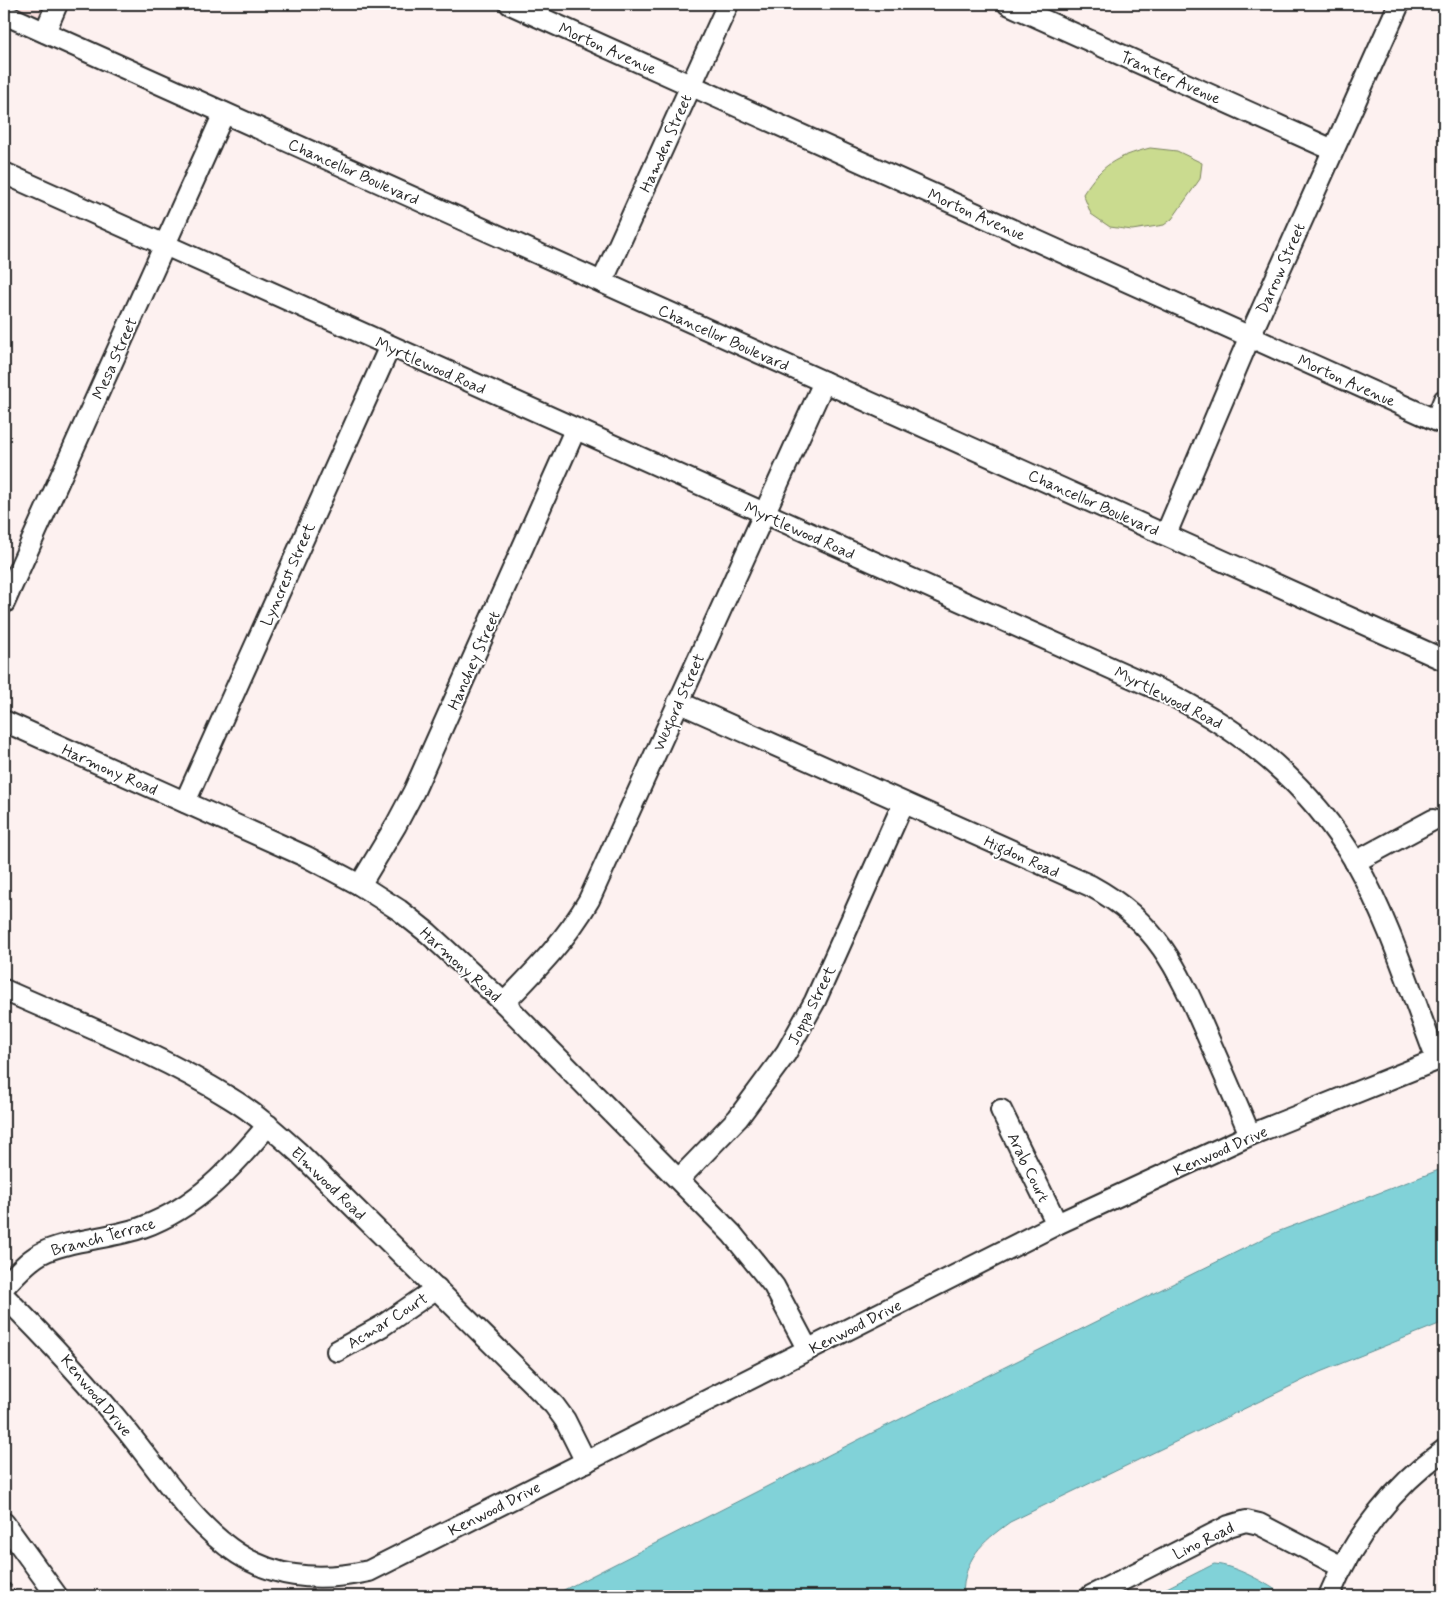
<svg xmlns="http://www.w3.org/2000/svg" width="1448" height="1600" font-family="Mynerve,sans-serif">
<rect width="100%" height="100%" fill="#fdf1f0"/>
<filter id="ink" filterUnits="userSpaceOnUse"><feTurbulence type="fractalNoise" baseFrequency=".02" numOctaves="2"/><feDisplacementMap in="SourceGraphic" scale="10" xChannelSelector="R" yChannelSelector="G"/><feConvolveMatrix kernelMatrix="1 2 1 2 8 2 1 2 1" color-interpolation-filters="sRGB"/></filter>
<g filter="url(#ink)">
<!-- built -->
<path fill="#fbe0de" d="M 4,4 L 49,4 L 41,21 Z"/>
<!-- green -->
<path fill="#cadb8f" stroke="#7a835d" d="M 1150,148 L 1177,151 L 1202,163 L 1200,179 L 1172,219 L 1164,225 L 1132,230 L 1110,227 L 1091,214 L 1083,194 C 1102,164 1116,157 1150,148 Z"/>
<!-- water -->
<g fill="#81d2d8" stroke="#5f8f93">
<path d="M 1444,1168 L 1444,1322 L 1320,1372 L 1010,1522 C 981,1543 964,1558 963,1596 L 552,1596 L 868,1435 L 1277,1232 Z"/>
<path d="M 1214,1564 C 1234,1565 1269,1584 1284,1596 L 1151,1596 Z"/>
</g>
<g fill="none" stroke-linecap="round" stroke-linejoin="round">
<defs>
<g id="minor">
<path d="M 510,4 L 1444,424"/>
<path d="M 1008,4 L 1333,150"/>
<path d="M 4,14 L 1444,660"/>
<path d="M 45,32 L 57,4"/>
<path d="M 4,173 L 1171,695 C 1248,734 1312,787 1356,863 C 1390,923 1412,996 1437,1060"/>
<path d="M 602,282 L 728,4"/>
<path d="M 1436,420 L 1444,400"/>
<path d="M 1166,534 L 1250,336 L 1399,4"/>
<path d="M 4,603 L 224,113"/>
<path d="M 678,702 L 1091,886 C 1157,922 1177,967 1206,1033 C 1221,1067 1236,1101 1250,1135"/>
<path d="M 4,721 L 307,857 L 360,885 L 399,910 L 428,933 L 504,1003 L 732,1234 L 774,1286 L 808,1350"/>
<path d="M 185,802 L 390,346"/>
<path d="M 1355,862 L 1433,820"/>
<path d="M 360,885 L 396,825 L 414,791 L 575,430"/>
<path d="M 4,990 C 80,1024 159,1054 230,1098 C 255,1113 277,1133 298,1152 L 554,1405 L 565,1420 L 586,1462"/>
<path d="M 504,1003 C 535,971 566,940 589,900 L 824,382"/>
<path d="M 1001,1110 L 1057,1224"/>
<path d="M 679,1179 L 738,1118 L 786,1053 L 815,1001 L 903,804"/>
<path d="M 4,1287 C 15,1275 26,1262 40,1254 C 65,1240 114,1238 143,1227 C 197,1207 232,1168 268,1125"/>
<path d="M 4,1296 C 47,1339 88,1383 127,1431 C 195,1516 237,1600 369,1571 L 1057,1224 L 1250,1135 L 1444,1057"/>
<path d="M 337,1351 L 382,1326 L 437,1288"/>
<path d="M 4,1523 L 57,1596"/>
<path d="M 1091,1596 L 1229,1526 L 1246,1521 L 1259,1524 L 1342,1567"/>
<path d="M 1329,1596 C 1352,1539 1394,1486 1444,1450"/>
</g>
</defs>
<!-- minor casing -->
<use href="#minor" stroke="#2b2b2b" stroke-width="24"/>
<!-- path -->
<path stroke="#2b2b2b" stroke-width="2.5" stroke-dasharray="4 4" stroke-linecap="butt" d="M 4,1577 L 18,1596"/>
<!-- minor -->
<use href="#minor" stroke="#fff" stroke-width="20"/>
</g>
</g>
<g text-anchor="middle" stroke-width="4" stroke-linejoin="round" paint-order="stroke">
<!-- street labels -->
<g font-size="16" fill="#2b2b2b" stroke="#fff">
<text transform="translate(608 48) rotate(24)" y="6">Morton Avenue</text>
<text transform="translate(1171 77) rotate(24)" y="6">Tranter Avenue</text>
<text transform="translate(665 143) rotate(-66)" y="6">Hamden Street</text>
<text transform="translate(354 171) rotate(24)" y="6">Chancellor Boulevard</text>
<text transform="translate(977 214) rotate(24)" y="6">Morton Avenue</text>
<text transform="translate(1280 268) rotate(-66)" y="6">Darrow Street</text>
<text transform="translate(724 337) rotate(24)" y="6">Chancellor Boulevard</text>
<text transform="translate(114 358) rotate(-66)" y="6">Mesa Street</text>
<text transform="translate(431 365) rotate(24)" y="6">Myrtlewood Road</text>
<text transform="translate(1347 380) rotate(24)" y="6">Morton Avenue</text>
<text transform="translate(1094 502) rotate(24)" y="6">Chancellor Boulevard</text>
<text transform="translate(800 530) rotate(24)" y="6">Myrtlewood Road</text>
<text transform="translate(287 574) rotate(-66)" y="6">Lyncrest Street</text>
<text transform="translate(473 660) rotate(-66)" y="6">Hanchey Street</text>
<text transform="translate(1169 697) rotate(27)" y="6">Myrtlewood Road</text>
<text transform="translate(678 702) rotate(-66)" y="6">Wexford Street</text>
<text transform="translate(110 769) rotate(24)" y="6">Harmony Road</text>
<text transform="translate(1022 856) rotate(24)" y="6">Higdon Road</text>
<text transform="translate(461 964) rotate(42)" y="6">Harmony Road</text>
<text transform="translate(811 1005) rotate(-63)" y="6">Joppa Street</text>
<text transform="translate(1220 1150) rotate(-24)" y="6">Kenwood Drive</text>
<text transform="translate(1029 1167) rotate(64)" y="6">Arab Court</text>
<text transform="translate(329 1183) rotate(44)" y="6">Elmwood Road</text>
<text transform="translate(103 1236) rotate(-15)" y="6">Branch Terrace</text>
<text transform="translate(387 1320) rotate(-32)" y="6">Acmar Court</text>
<text transform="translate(855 1326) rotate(-27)" y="6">Kenwood Drive</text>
<text transform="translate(97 1395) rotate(50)" y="6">Kenwood Drive</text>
<text transform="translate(494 1508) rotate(-27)" y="6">Kenwood Drive</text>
<text transform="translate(1203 1540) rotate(-26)" y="6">Lino Road</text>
</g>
</g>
<!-- margin -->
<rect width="1448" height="1600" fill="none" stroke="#fff" stroke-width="20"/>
<rect x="10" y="10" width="1428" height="1580" fill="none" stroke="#2b2b2b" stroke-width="2" filter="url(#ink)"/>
</svg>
